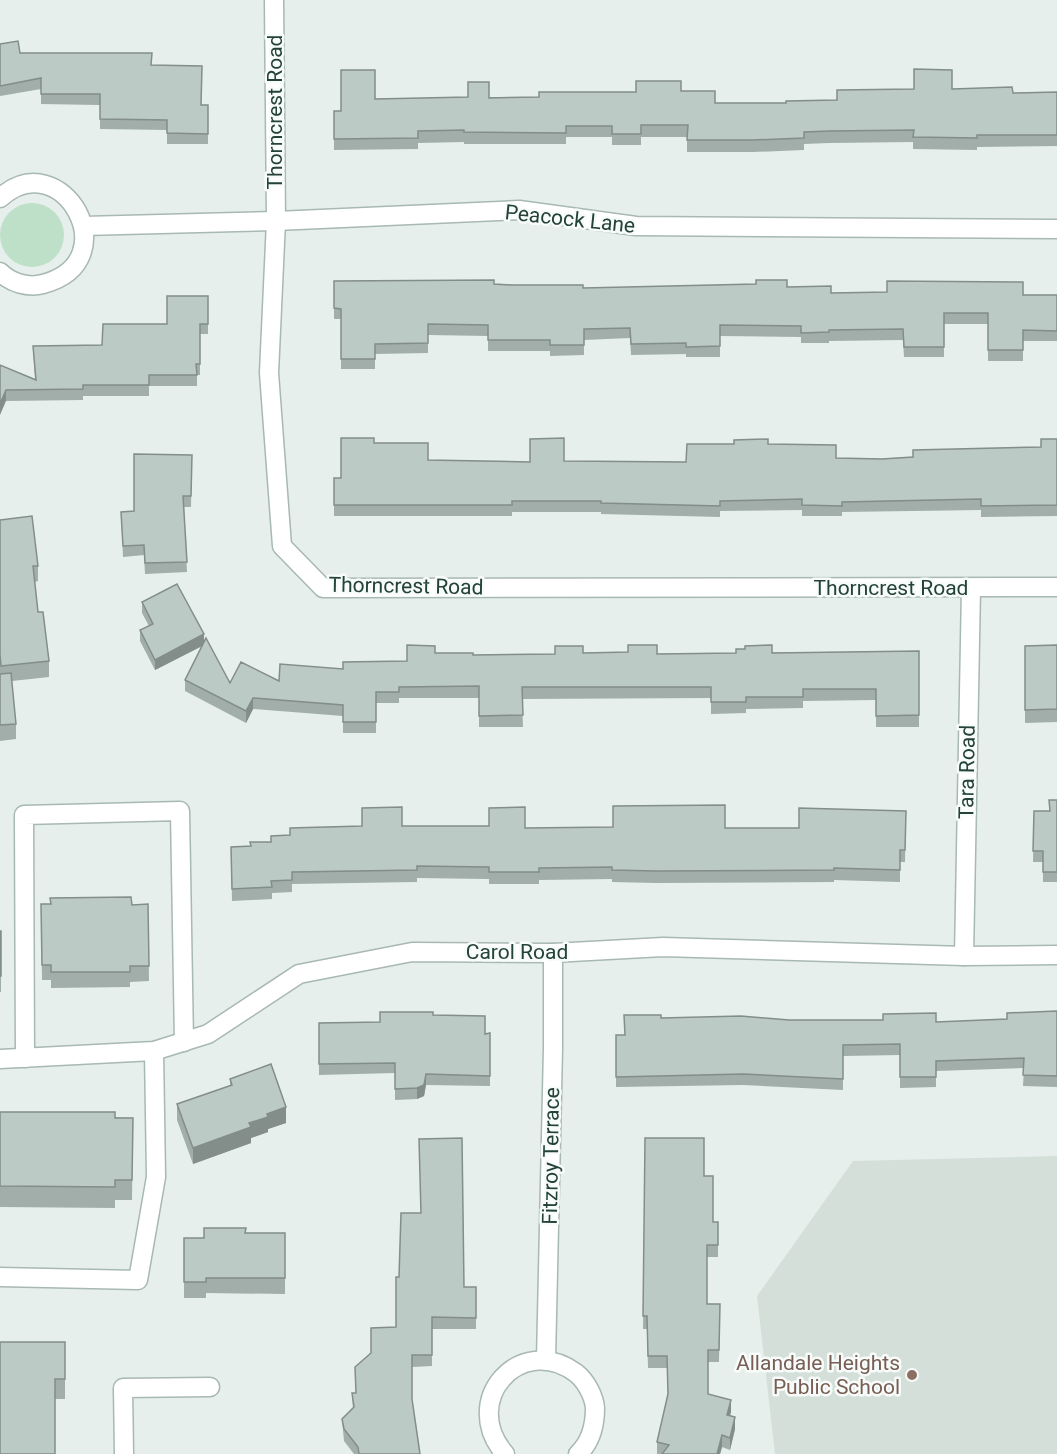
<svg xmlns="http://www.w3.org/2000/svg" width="1057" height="1454" font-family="Roboto,sans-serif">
<rect width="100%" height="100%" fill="#e6efeb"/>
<!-- built -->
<path fill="#d4dfda" d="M 1057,1156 L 1057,1454 L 775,1454 L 757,1296 L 853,1161 Z"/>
<!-- green -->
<circle fill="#bfe0c8" cx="32" cy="235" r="32"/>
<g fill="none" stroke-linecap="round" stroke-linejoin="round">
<defs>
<g id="minor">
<path d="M 274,0 L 276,221 L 269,373 L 282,546 L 323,588 L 1057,587"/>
<path d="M 0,198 C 61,142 130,261 43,284 C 28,288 11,283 0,272"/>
<path d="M 84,226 L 276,221 L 519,210 L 636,226 L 1057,229"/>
<path d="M 964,956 L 971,588"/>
<path d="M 25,1058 L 24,815 L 180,811 L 184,1042"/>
<path d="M 0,1059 L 154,1051 L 208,1034 L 299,974 L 412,952 L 553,953 L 663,947 L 964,956 L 1057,955"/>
<path d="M 0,1277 L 138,1280 L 156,1177 L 154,1051"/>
<path d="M 546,1360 L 553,1048 L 553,953"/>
<path d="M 124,1454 L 123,1388 L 210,1387"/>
<path d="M 505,1454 C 459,1401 520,1332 576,1373 C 586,1381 594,1396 595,1408 C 595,1426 591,1442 578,1454"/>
</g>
</defs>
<!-- minor casing -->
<use href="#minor" stroke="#a8b8b2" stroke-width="21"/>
<!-- minor -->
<use href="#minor" stroke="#fff" stroke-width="18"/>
</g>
<!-- wall -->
<g fill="#a1aea9">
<path d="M 0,44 L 20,53 L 152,65 L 201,105 L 208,105 L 208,144 L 167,144 L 167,130 L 100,129 L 100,105 L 41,104 L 41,89 L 0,96 Z"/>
<path d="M 952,89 L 1013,93 L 1057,92 L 1057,146 L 977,147 L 977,150 L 913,149 L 913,142 L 829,143 L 804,144 L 804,150 L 753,152 L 687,152 L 687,137 L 641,137 L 641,145 L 612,145 L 612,137 L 566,137 L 566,144 L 464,144 L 464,142 L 418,143 L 418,149 L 334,150 L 334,111 L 341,111 L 375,99 L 468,97 L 539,97 L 636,92 L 681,91 L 715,103 L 786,103 L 837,100 Z"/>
<path d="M 334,281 L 494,284 L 583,288 L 787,287 L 831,293 L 1057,295 L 1057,341 L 1023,341 L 1023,361 L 988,361 L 988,324 L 944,324 L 944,357 L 904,357 L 903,340 L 829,341 L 829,343 L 801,343 L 801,337 L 720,336 L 720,357 L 686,357 L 686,354 L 631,355 L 630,338 L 584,340 L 584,355 L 550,356 L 550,351 L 488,351 L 488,336 L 428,335 L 428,353 L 375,354 L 375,369 L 341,369 L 341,319 L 334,319 Z"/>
<path d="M 208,296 L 208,334 L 200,334 L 200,375 L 197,375 L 197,386 L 149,386 L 149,396 L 83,396 L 83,400 L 6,401 L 0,365 L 35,379 L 33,346 L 102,345 L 167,324 Z"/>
<path d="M 1057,439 L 1057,516 L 981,517 L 981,510 L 842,512 L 842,516 L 802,516 L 802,510 L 720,511 L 720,517 L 601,514 L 601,512 L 512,512 L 512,516 L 334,516 L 334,478 L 341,478 L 374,443 L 428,460 L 530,462 L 564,461 L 686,462 L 768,444 L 836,458 L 882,459 L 1041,447 Z"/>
<path d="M 192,455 L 191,507 L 184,507 L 187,572 L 145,574 L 144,555 L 123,557 L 121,512 L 134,511 Z"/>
<path d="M 0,520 L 38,566 L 38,581 L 35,582 L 38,612 L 49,661 L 49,677 L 12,681 L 16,724 L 16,739 L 0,741 Z"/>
<path d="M 142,602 L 204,643 L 230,683 L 279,681 L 343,669 L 407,661 L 435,653 L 473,655 L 555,654 L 583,653 L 657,654 L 919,651 L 919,727 L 876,727 L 876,700 L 803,701 L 803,708 L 746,709 L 746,713 L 711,714 L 711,698 L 522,699 L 523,727 L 479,727 L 479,698 L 399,698 L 399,703 L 376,703 L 376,733 L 343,733 L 343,716 L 253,709 L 246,723 L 185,691 L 185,680 L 202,646 L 155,670 L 140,641 L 140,630 L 149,626 L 142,613 Z"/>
<path d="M 1057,645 L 1057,722 L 1025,723 L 1025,646 Z"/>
<path d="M 1057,800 L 1057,882 L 1043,882 L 1043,862 L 1033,862 L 1034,811 L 1049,811 Z"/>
<path d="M 906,811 L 905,862 L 900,862 L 900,882 L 834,880 L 834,882 L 656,883 L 612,882 L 612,879 L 539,880 L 539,884 L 489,884 L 489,879 L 417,878 L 417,882 L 292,884 L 292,892 L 272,893 L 272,899 L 232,901 L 231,847 L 251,846 L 271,842 L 290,835 L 402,826 L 525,828 L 799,828 Z"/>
<path d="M 148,904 L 149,981 L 130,982 L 130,987 L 51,988 L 51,980 L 42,980 L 41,920 L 132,905 Z"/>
<rect x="0" y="931" width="1" height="61"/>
<path d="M 1057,1011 L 1057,1087 L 1023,1086 L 1024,1068 L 936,1071 L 936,1087 L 900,1088 L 900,1055 L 843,1056 L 843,1090 L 743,1085 L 616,1087 L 616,1035 L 624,1035 L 661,1018 L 936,1022 L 1007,1019 Z"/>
<path d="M 433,1015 L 485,1034 L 490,1033 L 490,1086 L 426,1085 L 424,1096 L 417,1099 L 395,1100 L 395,1073 L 319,1075 L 319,1023 L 380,1022 Z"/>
<path d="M 230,1079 L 286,1123 L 268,1129 L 268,1132 L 251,1138 L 251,1143 L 193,1164 L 177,1120 L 177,1104 L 230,1086 Z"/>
<path d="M 0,1112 L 133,1118 L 132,1200 L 115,1200 L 115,1208 L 0,1207 Z"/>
<path d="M 645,1138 L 704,1176 L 713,1222 L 718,1222 L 718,1257 L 707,1257 L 707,1304 L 720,1304 L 719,1362 L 708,1362 L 708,1394 L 731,1412 L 730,1415 L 735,1429 L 730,1450 L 722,1447 L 720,1454 L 657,1454 L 657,1442 L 668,1395 L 667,1368 L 648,1368 L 647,1329 L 643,1329 Z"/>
<path d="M 246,1233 L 285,1233 L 285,1294 L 206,1293 L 206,1298 L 184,1298 L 184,1238 L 204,1238 Z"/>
<path d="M 464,1287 L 476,1287 L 476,1329 L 432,1329 L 432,1366 L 412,1367 L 412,1399 L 420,1454 L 354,1454 L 344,1441 L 342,1419 L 353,1409 L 352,1393 L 356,1393 L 371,1353 L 396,1327 Z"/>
<path d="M 65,1342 L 65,1399 L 55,1399 L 0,1454 Z"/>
</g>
<!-- shaded-wall -->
<g fill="#838d89">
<path d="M 6,390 L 6,401 L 0,415 L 0,404 Z"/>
<path d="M 204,634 L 204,645 L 155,670 L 155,660 Z"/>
<path d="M 253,698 L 253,709 L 246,723 L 246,711 Z"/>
<path d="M 426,1074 L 426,1085 L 424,1096 L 417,1099 L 417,1088 Z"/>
<path d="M 286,1107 L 286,1123 L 268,1129 L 268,1132 L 251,1138 L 251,1143 L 193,1164 L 193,1148 L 249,1123 L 267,1114 Z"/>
<path d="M 731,1400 L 731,1412 L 727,1427 L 727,1415 Z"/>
<path d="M 735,1417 L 735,1429 L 730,1450 L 730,1438 Z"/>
<path d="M 722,1435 L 722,1447 L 720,1454 L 717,1454 Z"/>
</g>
<!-- building -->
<g fill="#bbcac4" stroke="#838d89" stroke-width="1.5">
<path d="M 18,41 L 20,53 L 152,53 L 151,65 L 202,66 L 201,105 L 208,105 L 208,134 L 167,133 L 167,120 L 100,119 L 100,94 L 41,94 L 41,78 L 0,86 L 0,44 Z"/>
<path d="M 914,69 L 952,70 L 952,89 L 1012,87 L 1013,93 L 1057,92 L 1057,135 L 977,135 L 977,138 L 913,137 L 914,130 L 829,131 L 804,132 L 804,138 L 753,140 L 687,140 L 688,125 L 641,125 L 641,134 L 612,134 L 612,126 L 566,126 L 566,133 L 464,132 L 464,130 L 418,131 L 418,138 L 334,139 L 334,111 L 341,111 L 341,70 L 375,70 L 375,99 L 468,97 L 468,82 L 489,82 L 489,98 L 539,97 L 539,92 L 636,92 L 636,81 L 681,81 L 681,91 L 715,91 L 715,103 L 786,103 L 786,101 L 837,100 L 837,90 L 914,89 Z"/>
<path d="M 494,280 L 494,284 L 512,285 L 583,285 L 583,288 L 756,284 L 756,280 L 787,280 L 787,287 L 831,286 L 831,293 L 887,292 L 887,281 L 1023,282 L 1023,295 L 1057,295 L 1057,331 L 1023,330 L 1023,350 L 988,350 L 988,313 L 944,313 L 944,347 L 904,347 L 903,329 L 829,330 L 829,332 L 801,333 L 801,326 L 720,325 L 720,346 L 686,347 L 686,343 L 631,344 L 630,328 L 584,329 L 584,345 L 550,345 L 550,340 L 488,340 L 488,325 L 428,324 L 428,343 L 375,344 L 375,359 L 341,359 L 341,309 L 334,308 L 334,281 Z"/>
<path d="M 167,296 L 208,296 L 208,324 L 200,324 L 200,364 L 196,364 L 197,375 L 149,375 L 149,385 L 83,385 L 83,389 L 6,390 L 0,404 L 0,365 L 36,380 L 33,346 L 102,345 L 103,324 L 167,324 Z"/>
<path d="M 341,438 L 374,438 L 374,443 L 428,443 L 428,460 L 530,462 L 530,439 L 564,438 L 564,461 L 686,462 L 687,444 L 734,444 L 734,440 L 768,439 L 768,444 L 836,445 L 836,458 L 882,459 L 913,457 L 913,450 L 1041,447 L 1041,439 L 1057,439 L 1057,505 L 981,506 L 981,499 L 842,502 L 842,506 L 802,505 L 802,499 L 720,501 L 720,506 L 601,503 L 601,501 L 512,501 L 512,505 L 334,505 L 334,478 L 341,478 Z"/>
<path d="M 134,454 L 192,455 L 191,496 L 183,496 L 187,562 L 145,563 L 144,545 L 123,546 L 121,512 L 134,511 Z"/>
<path d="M 32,516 L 38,566 L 33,566 L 38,612 L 43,612 L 49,661 L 1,666 L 0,654 L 0,520 Z"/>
<path d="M 177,584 L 204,634 L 155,660 L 140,630 L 153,624 L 142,602 Z"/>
<path d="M 206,638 L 230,683 L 241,662 L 279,681 L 280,664 L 343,669 L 343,662 L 407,661 L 407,645 L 435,646 L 435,653 L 473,653 L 473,655 L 555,654 L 555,646 L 583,646 L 583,653 L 628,652 L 628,645 L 657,645 L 657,654 L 736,653 L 736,649 L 745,649 L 745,646 L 772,645 L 772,653 L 919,651 L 919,715 L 876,716 L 876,689 L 803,689 L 803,697 L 746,697 L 746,702 L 711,702 L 711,687 L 522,687 L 523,715 L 479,716 L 479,686 L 399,687 L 399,692 L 376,692 L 376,722 L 343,722 L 343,705 L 253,698 L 246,711 L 185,680 Z"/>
<path d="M 1057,645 L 1057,709 L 1025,710 L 1025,646 Z"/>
<path d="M 11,673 L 16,724 L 0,725 L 0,674 Z"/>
<path d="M 1049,800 L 1057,800 L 1057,872 L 1043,872 L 1043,851 L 1033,851 L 1034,811 L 1050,811 Z"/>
<path d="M 725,805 L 725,828 L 799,828 L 799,808 L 906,811 L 905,850 L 900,850 L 900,870 L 834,868 L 834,870 L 656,871 L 612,870 L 612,867 L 539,868 L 539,872 L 489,872 L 489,867 L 417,866 L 417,870 L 292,872 L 292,880 L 271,881 L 272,887 L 232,889 L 231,847 L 251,846 L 250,842 L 271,842 L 271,836 L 290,835 L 290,828 L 362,826 L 362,808 L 402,807 L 402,826 L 489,826 L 489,808 L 525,807 L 525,828 L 613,827 L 613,806 Z"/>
<path d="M 131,897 L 132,905 L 148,904 L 149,966 L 130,966 L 130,972 L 51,972 L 51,965 L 42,965 L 41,904 L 51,904 L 50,898 Z"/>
<rect x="0" y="931" width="1" height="45"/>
<path d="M 1057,1011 L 1057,1076 L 1023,1075 L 1024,1058 L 936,1061 L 936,1077 L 900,1077 L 900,1044 L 843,1045 L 843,1079 L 743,1074 L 616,1077 L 616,1035 L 625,1035 L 624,1015 L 661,1015 L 661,1018 L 741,1016 L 789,1020 L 883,1020 L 883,1014 L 936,1013 L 936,1022 L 1007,1019 L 1007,1013 Z"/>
<path d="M 380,1012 L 433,1012 L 433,1015 L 485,1016 L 485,1034 L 490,1033 L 490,1076 L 426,1074 L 424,1085 L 417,1088 L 395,1089 L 395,1063 L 319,1064 L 319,1023 L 380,1022 Z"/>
<path d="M 271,1064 L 286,1107 L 267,1114 L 268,1117 L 249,1123 L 251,1127 L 193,1148 L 177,1104 L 232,1085 L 230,1079 Z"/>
<path d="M 0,1112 L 115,1112 L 115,1118 L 133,1118 L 132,1180 L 115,1180 L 115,1187 L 0,1186 Z"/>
<path d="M 462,1138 L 464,1287 L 476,1287 L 476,1318 L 432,1317 L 432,1355 L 412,1355 L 412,1399 L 420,1454 L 359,1454 L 358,1447 L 344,1429 L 342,1419 L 354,1407 L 352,1393 L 356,1393 L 355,1367 L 371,1353 L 371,1328 L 396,1327 L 396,1277 L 399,1277 L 401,1213 L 421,1213 L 419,1139 Z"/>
<path d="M 645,1138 L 704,1138 L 704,1176 L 713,1176 L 713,1222 L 718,1222 L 718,1245 L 707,1245 L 707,1304 L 720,1304 L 719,1350 L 708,1350 L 708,1394 L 731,1400 L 727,1415 L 735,1417 L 730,1438 L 722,1435 L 717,1454 L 662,1454 L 669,1445 L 657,1442 L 668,1394 L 667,1356 L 648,1356 L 647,1316 L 643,1316 Z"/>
<path d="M 204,1228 L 246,1228 L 245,1233 L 285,1233 L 285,1278 L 206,1278 L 206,1282 L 184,1282 L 184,1238 L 204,1238 Z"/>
<path d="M 0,1342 L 65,1342 L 65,1379 L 55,1379 L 55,1454 L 0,1454 Z"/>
</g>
<!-- markers -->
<circle fill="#8d6e63" stroke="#f7fbf9" stroke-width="2" cx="912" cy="1375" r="6"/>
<g text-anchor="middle" stroke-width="5" stroke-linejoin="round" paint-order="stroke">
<!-- street labels -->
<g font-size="21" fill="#24423a" stroke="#f7fbf9">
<text transform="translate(275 112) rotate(-90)" y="7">Thorncrest Road</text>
<text transform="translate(570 219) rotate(6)" y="7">Peacock Lane</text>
<text transform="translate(406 586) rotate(1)" y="7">Thorncrest Road</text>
<text x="891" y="595">Thorncrest Road</text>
<text transform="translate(967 772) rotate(-89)" y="7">Tara Road</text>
<text x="517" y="959">Carol Road</text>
<text transform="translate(551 1156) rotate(-89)" y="7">Fitzroy Terrace</text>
</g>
<!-- education labels -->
<g font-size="21" fill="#785e54" stroke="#f7fbf9" text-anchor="end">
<text x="900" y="1370">Allandale Heights<tspan x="900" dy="24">Public School</tspan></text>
</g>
</g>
</svg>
